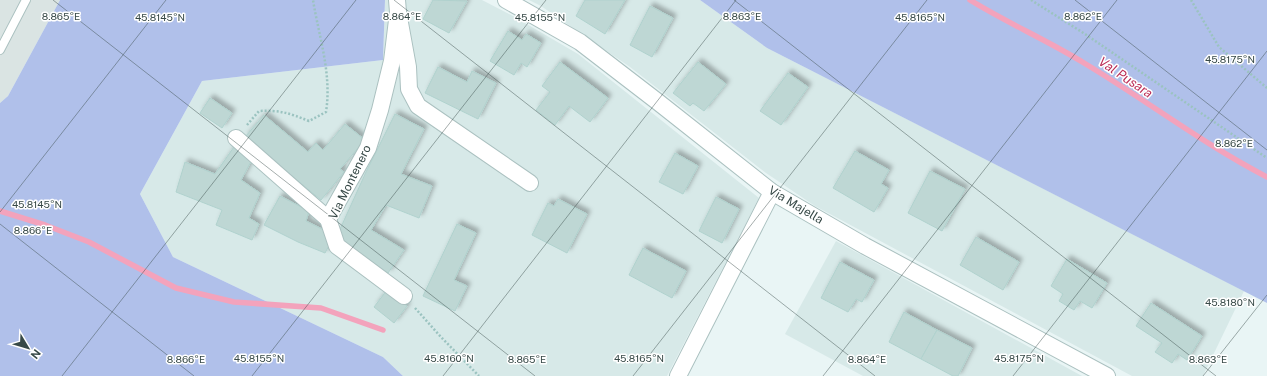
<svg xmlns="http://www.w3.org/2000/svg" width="1267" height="376" font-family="'Public Sans',sans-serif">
<defs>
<filter id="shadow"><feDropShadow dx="3.5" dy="-3.5" stdDeviation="2" flood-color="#0004"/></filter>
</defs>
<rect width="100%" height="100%" fill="#e9f5f5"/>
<!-- residential -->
<g fill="#d7e9e8">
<path d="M 385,0 L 482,0 L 513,16 L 578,54 L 759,198 L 667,376 L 403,376 L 383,357 L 173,257 L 140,194 L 202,81 L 383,60 Z"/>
<path d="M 529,0 L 700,0 L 767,48 L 1244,291 L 1203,376 L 1132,376 L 815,206 L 766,173 L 630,67 L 541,6 Z"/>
<path d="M 836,241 L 1082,376 L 863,376 L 785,334 Z"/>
</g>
<!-- industrial -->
<path fill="#dae4e3" d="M 0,0 L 60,0 L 8,96 L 0,103 Z"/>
<!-- green -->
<g fill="#b0c0ea">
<path d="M 60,0 L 385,0 L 383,60 L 202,81 L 140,194 L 173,257 L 383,357 L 403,376 L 0,376 L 0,103 L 8,96 Z"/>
<path d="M 700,0 L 1267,0 L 1267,303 L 767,48 Z"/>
</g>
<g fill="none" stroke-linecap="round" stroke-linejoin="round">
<!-- stream -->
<g stroke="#f3a3bc" stroke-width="5.5">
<path d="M 970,0 C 1007,23 1047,40 1084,63 C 1146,100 1203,144 1267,177"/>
<path d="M 0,211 L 45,225 L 89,242 L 176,288 L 234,302 L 321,308 L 383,330"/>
</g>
</g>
<!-- building -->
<g fill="#bed7d4" stroke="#b0d2ce" filter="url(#shadow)">
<path d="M 433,0 L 467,1 L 449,33 L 423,19 Z"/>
<path d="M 585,0 L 625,0 L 605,34 L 576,16 Z"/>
<path d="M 650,6 L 673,18 L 652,57 L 630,45 Z"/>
<path d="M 508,31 L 522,40 L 526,34 L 541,43 L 527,67 L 521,63 L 514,75 L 490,61 Z"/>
<path d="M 560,62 L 608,98 L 590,122 L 569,106 L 555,125 L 536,110 L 550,92 L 542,86 Z"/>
<path d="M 698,62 L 726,84 L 704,111 L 693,103 L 690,106 L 673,93 Z"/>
<path d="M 438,67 L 467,82 L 472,71 L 496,83 L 478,119 L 425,93 Z"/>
<path d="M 788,73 L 808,87 L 781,125 L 760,111 Z"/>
<path d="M 210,98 L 232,113 L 222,128 L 200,113 Z"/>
<path d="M 395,114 L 424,129 L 401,174 L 432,186 L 419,218 L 386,205 L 371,230 L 404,250 L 388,273 L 336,238 L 366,172 Z"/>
<path d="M 264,115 L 308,152 L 316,143 L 323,150 L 345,124 L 365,140 L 340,169 L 344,172 L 321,200 L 245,137 Z"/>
<path d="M 236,144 L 254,156 L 241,180 L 260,193 L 249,218 L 259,224 L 252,240 L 216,225 L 222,210 L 176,192 L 185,162 L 215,174 Z"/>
<path d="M 855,151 L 889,170 L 881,184 L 888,188 L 874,212 L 833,188 Z"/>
<path d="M 675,153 L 698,166 L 683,194 L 659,182 Z"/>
<path d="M 930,171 L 965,189 L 942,231 L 908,213 Z"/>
<path d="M 280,196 L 309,211 L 306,221 L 326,231 L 325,235 L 332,240 L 325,253 L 298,242 L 264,225 Z"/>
<path d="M 716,197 L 739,209 L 722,243 L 699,231 Z"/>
<path d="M 558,199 L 587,214 L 567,253 L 532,235 L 548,203 L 554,206 Z"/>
<path d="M 457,224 L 476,233 L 454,280 L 467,286 L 455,311 L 423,296 Z"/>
<path d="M 976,237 L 1019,262 L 1003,290 L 960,265 Z"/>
<path d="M 643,248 L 686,271 L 672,298 L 629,275 Z"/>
<path d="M 1067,259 L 1107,283 L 1092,308 L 1080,301 L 1074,310 L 1059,301 L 1063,294 L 1051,286 Z"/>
<path d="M 840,262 L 874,280 L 862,302 L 856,299 L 848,312 L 821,298 Z"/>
<path d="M 387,290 L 407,306 L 394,323 L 374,307 Z"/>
<path d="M 1151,303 L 1202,336 L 1187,360 L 1178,354 L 1172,363 L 1155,352 L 1162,343 L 1136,326 Z"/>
<path d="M 904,312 L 937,330 L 921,359 L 889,342 Z"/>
<path d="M 937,330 L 972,348 L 958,376 L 953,376 L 921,359 Z"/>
</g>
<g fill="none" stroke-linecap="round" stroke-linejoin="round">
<defs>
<path id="lane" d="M 0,50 L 26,0"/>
<g id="street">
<path d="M 397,0 L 398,12 L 408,67 L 409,89 L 418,106 L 530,183"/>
<path d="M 506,0 L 580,42 L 658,102 L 772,192 L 865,246 L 1107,376"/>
<path d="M 398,12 L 392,61 L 380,110 L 368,148 L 328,219 L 337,246 L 404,296"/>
<path d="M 236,138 L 328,219"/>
<path d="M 678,376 L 772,192"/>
</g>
</defs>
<!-- lane casing -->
<use href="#lane" stroke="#abc1c0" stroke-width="10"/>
<!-- street casing -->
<use href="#street" stroke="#abc1c0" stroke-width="18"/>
<!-- path -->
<g stroke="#9bc3c0" stroke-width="2.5" stroke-dasharray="2 2" stroke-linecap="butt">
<path d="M 1031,0 L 1085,34 L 1267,158"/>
<path d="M 1191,0 L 1219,47 L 1267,88"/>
<path d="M 247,125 L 259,111 C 280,110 289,113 309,121 L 326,112 C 332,74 319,37 313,0"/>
<path d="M 415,308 L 441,337 L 479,376"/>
</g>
<!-- lane -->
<use href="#lane" stroke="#fff" stroke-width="8"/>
<!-- street -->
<use href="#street" stroke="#fff" stroke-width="16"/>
</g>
<!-- ticks -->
<path fill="none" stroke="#374947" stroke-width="1" stroke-opacity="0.45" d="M 53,0 L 535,376M 394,0 L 875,376M 734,0 L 1216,376M 1075,0 L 1267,150M 0,212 L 166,0M 0,224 L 194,376M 62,376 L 356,0M 252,376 L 546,0M 443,376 L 736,0M 633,376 L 927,0M 823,376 L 1117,0M 1013,376 L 1267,51M 1203,376 L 1267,295"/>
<g text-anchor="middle" stroke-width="3" stroke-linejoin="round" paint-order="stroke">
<!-- street labels -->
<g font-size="12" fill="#374947" stroke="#fff">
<text transform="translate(350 182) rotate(-64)" y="4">Via Montenero</text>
<text transform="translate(796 205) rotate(31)" y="4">Via Majella</text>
</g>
<!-- water labels -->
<g font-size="13" font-style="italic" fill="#ba2b55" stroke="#fff">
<text transform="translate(1126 77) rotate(34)" y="5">Val Pusara</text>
</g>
</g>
<g font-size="10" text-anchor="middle" fill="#374947" stroke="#fff" stroke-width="3" stroke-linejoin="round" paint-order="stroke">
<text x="1083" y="20">8.862°E</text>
<text x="61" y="20">8.865°E</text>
<text x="402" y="20">8.864°E</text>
<text x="742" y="20">8.863°E</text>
<text x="540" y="21">45.8155°N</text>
<text x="160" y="21">45.8145°N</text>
<text x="920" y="21">45.8165°N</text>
<text x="1230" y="63">45.8175°N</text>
<text x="1234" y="147">8.862°E</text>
<text x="37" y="208">45.8145°N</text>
<text x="33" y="234">8.866°E</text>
<text x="1230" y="306">45.8180°N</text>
<text x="259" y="362">45.8155°N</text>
<text x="449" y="362">45.8160°N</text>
<text x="639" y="362">45.8165°N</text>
<text x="1019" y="362">45.8175°N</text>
<text x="186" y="363">8.866°E</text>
<text x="527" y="363">8.865°E</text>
<text x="867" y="363">8.864°E</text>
<text x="1208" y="363">8.863°E</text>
</g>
<!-- north arrow -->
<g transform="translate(28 348) rotate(128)" stroke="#ffffff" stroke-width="3" paint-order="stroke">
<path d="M0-3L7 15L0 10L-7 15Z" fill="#374947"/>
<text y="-6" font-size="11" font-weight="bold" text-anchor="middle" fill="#374947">N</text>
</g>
</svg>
